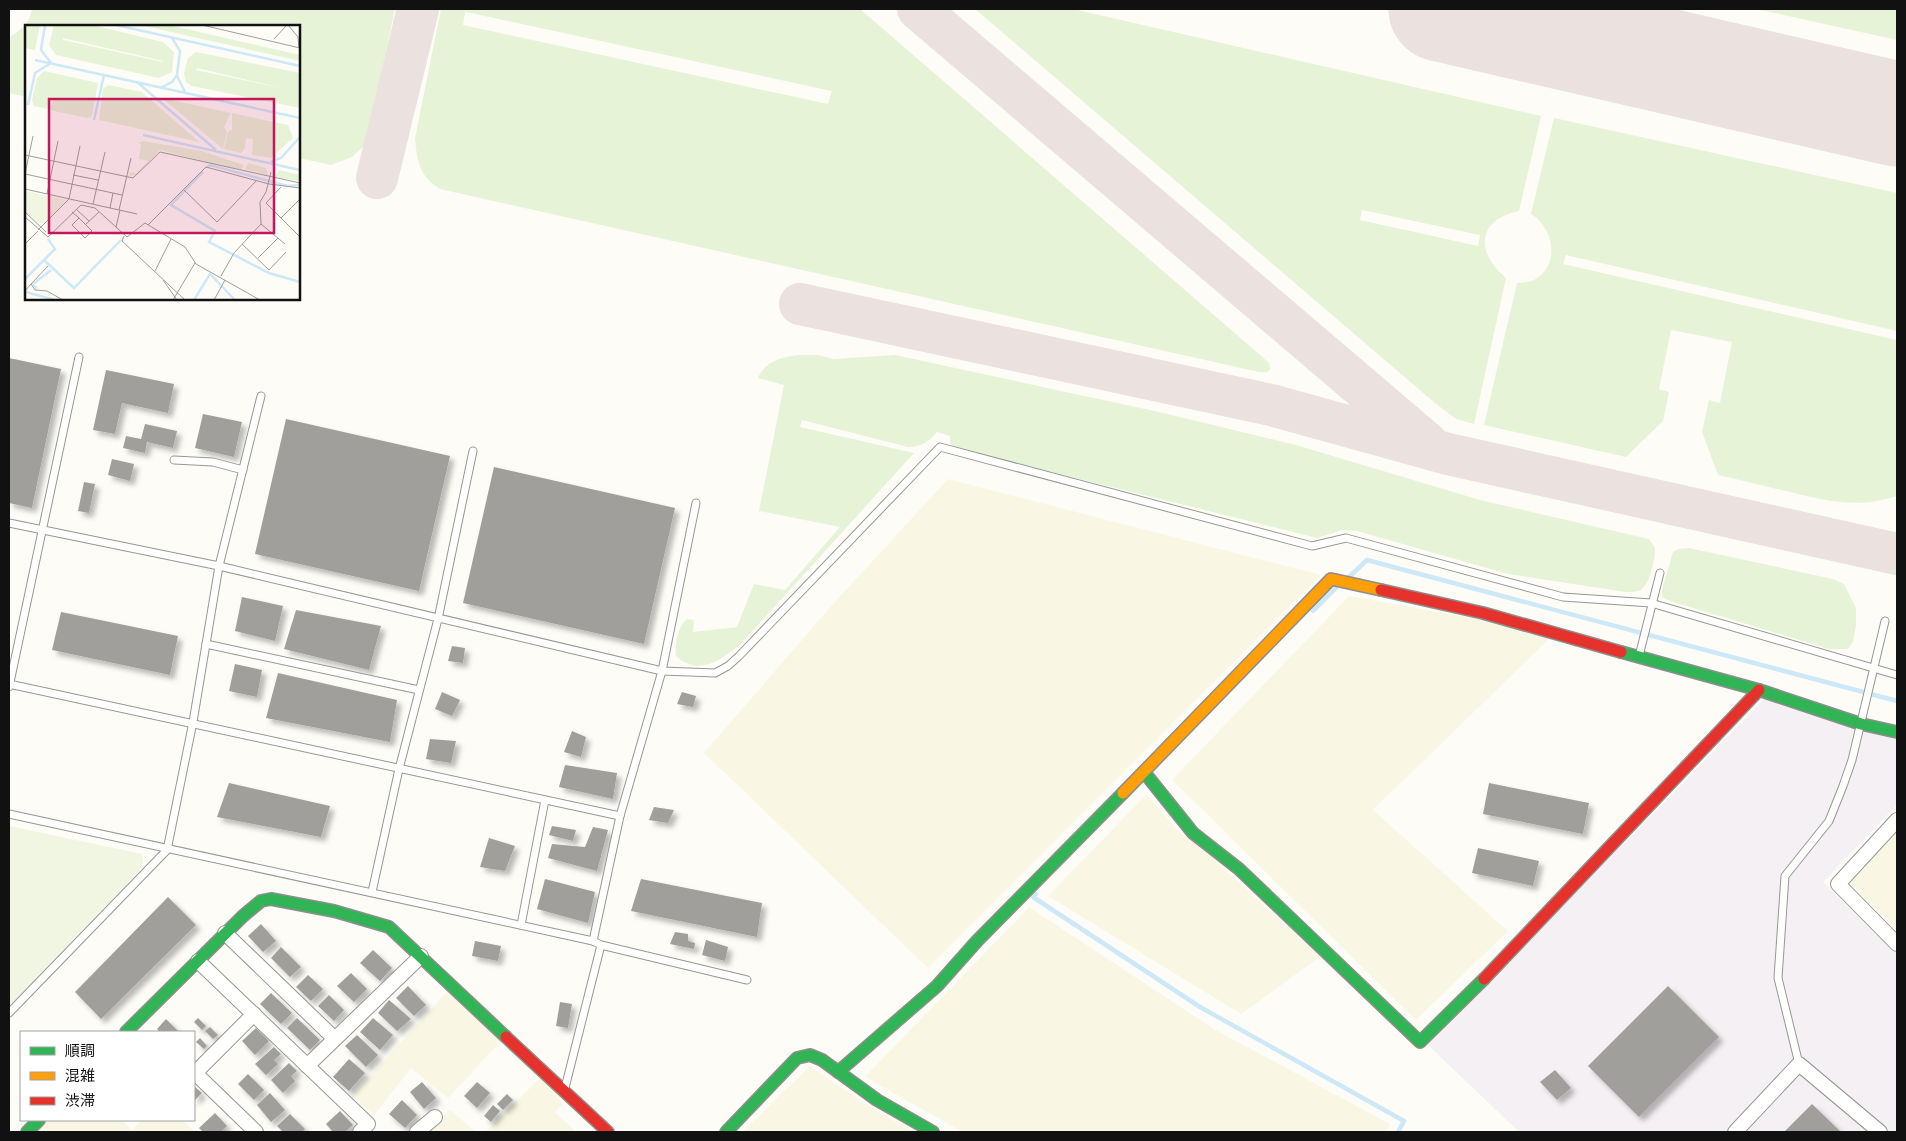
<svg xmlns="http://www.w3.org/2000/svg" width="1906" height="1141" font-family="'Zilla Slab','Noto Sans JP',serif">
<defs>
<filter id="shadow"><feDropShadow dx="4.5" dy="4.5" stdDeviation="2.5" flood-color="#0004"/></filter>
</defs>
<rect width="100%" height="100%" fill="#fdfcf7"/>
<!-- industrial -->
<path fill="#f5f0f3" d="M 1770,693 L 1897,729 L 1897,805 L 1823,882 L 1897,952 L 1897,1132 L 1519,1132 L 1428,1045 Z"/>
<!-- farmland -->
<g fill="#f9f7e4">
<path d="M 948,479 L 1321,575 L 928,968 L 704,753 L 833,604 Z"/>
<path d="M 1349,596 L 1555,633 L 1373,810 L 1508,931 L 1416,1020 L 1172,780 Z"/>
<path d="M 1147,794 L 1176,829 L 1210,856 L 1320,957 L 1241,1014 L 1048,896 Z"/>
<path d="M 1897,830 L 1897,928 L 1849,883 Z"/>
<path d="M 1029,907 L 1214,1029 L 1390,1124 L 1386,1132 L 963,1132 L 865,1077 Z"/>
<path d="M 448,991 L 501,1041 L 448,1098 L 411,1068 L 374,1115 L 352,1096 Z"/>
<path d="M 810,1066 L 876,1111 L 916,1132 L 742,1132 Z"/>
<path d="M 541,1077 L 563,1103 L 555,1112 L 576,1132 L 485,1132 Z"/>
<path d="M 450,1110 L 476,1132 L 426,1132 Z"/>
<path d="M 46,1120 L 121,1120 L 132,1130 L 142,1120 L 182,1120 L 195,1132 L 33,1132 Z"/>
</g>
<!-- green -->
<g fill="#e7f3d7" fill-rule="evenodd">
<path d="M 32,9 L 395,9 L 375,104 L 378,120 L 363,147 L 352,157 L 331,165 L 299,158 L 299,26 L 26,26 L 26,97 L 9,93 L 9,46 L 11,36 C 23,29 29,23 32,9 Z"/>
<path d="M 441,9 L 860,9 L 1259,354 L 1269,363 L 1270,369 L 1267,372 L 1259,372 L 440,189 C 419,176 417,161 415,138 ZM 465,12 L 466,12 L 832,91 L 828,104 L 463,25 Z"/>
<path d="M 975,9 L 1073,9 L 1541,116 L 1519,211 C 1477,220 1475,252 1506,278 L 1474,424 L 1456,419 L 1435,403 ZM 1362,210 L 1480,235 L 1478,246 L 1360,220 Z"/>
<path d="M 1756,9 L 1897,9 L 1897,40 Z"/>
<path d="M 1554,118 L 1897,193 L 1897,331 L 1566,255 L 1563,264 L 1897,340 L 1897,496 C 1857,509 1826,501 1786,491 C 1763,486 1741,480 1718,475 L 1702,432 L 1709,400 L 1720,403 L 1732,342 L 1671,330 L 1659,389 L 1669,392 L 1663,421 L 1626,457 L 1484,425 L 1517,283 C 1524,283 1531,282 1536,279 C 1561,263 1553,227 1531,214 Z"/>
<path d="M 800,355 L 818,355 L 833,359 L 895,355 L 1159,412 L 1296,445 L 1480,500 L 1649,539 L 1655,548 C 1655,559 1650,588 1638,591 C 1635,592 1629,592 1626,592 L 1508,574 L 1357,531 L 1342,530 L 1317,538 L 955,448 L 950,443 L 950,436 L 937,432 C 928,442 922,447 908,447 L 802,420 L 800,427 L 914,453 L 740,645 C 720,660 699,677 676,656 C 674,645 678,626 687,619 L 693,620 L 694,623 L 693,632 L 737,627 L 754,584 L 785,590 L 840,527 L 759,511 L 784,385 L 758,378 C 766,360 782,357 800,355 Z"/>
<path d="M 1689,548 L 1833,579 L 1844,584 L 1856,608 L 1856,625 L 1853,642 L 1848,649 L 1829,649 L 1670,601 L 1662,597 L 1662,590 L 1673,552 L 1678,549 Z"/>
</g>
<!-- pitch -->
<path fill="#f0f6e1" d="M 9,826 L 142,854 L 143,863 L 139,871 L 9,1006 Z"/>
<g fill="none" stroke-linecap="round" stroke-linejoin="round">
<!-- stream -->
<g stroke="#cde8f7" stroke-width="4.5">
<path d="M 1349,577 L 1367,560 L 1897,701"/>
<path d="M 1313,611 L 1337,587"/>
<path d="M 1036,894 L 1033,897 L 1200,1007 L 1404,1121 L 1398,1132"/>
</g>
<!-- taxiway -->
<g stroke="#ebe1df" stroke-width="42">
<path d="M 918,9 L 1427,443"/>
<path d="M 377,178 L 418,9"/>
<path d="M 800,304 L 1271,405 L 1448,454 L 1897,554"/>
</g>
<!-- runway -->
<path stroke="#ebe1df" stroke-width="105" d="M 1441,9 L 1897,114"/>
</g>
<!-- building -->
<g fill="#a19f9c" filter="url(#shadow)">
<path d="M 9,358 L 61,369 L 32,508 L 9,503 Z"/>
<path d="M 106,370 L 174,384 L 168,413 L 122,403 L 115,434 L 93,430 Z"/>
<path d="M 203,414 L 242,422 L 234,457 L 195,448 Z"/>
<path d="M 286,419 L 450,456 L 419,591 L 255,554 Z"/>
<path d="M 145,424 L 177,431 L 173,448 L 147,442 L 145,453 L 123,448 L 126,436 L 141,439 Z"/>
<path d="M 112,459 L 134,464 L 130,481 L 108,475 Z"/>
<path d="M 494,467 L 675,508 L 644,644 L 463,603 Z"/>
<path d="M 84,482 L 95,484 L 89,513 L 78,511 Z"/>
<path d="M 242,597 L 283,606 L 275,641 L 235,631 Z"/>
<path d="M 296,610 L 381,626 L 369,670 L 284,649 Z"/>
<path d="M 61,612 L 178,636 L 170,675 L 52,650 Z"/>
<path d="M 452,646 L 465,648 L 463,663 L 448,661 Z"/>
<path d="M 235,664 L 262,670 L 257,697 L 229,691 Z"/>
<path d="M 278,673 L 397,700 L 390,742 L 266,718 Z"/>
<path d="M 442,692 L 460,700 L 452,716 L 435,709 Z"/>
<path d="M 682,692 L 696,696 L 693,707 L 677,704 Z"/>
<path d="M 572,731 L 586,737 L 581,757 L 564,752 Z"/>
<path d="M 430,739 L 456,741 L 451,763 L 426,759 Z"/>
<path d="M 565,765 L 617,773 L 613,799 L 559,787 Z"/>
<path d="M 229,783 L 330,806 L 321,837 L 217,817 Z"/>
<path d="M 1489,783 L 1589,803 L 1583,834 L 1483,814 Z"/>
<path d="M 654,807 L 674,810 L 668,823 L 649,820 Z"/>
<path d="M 552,826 L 576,830 L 573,841 L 549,835 Z"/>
<path d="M 593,827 L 608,830 L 597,871 L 548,858 L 552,844 L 585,847 Z"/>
<path d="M 489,838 L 515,846 L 505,871 L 480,867 Z"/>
<path d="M 1478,848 L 1539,861 L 1533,886 L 1472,873 Z"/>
<path d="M 545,879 L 595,892 L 588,923 L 537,909 Z"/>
<path d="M 641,879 L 762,903 L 757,937 L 631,911 Z"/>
<path d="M 168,897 L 196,925 L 101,1019 L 75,992 Z"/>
<path d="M 261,924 L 276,941 L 263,952 L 248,936 Z"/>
<path d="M 675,932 L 688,934 L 688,941 L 695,943 L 694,949 L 670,944 Z"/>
<path d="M 706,940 L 728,947 L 725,961 L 702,955 Z"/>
<path d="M 475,941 L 501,946 L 498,961 L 472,956 Z"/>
<path d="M 281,947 L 301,967 L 290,977 L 271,958 Z"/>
<path d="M 373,950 L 392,968 L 380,981 L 360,963 Z"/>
<path d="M 351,973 L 367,989 L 354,1002 L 337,986 Z"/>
<path d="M 308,975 L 323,989 L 311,1001 L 296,987 Z"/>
<path d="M 408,986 L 426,1005 L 414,1016 L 396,998 Z"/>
<path d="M 1668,986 L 1719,1037 L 1639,1117 L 1588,1066 Z"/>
<path d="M 271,993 L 292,1013 L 281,1024 L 260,1004 Z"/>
<path d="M 329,995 L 344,1010 L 334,1021 L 318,1006 Z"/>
<path d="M 389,1000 L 411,1019 L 397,1031 L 378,1013 Z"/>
<path d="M 560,1002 L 572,1004 L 568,1028 L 556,1026 Z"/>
<path d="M 198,1018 L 206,1026 L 202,1030 L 194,1022 Z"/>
<path d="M 297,1018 L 320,1040 L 310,1050 L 287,1028 Z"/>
<path d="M 373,1018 L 393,1035 L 380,1050 L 360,1032 Z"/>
<path d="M 166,1019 L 179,1032 L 160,1032 L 157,1029 Z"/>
<path d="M 210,1027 L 218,1035 L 213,1039 L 205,1031 Z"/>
<path d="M 256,1028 L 269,1041 L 255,1055 L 242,1041 Z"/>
<path d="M 357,1035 L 378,1055 L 366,1067 L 345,1046 Z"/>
<path d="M 200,1038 L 207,1046 L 204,1049 L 196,1042 Z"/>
<path d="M 274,1047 L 281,1054 L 274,1060 L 278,1064 L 266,1075 L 255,1064 Z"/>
<path d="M 349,1059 L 365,1073 L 349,1091 L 333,1077 Z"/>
<path d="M 289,1063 L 297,1071 L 291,1076 L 295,1081 L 283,1093 L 271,1080 Z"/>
<path d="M 1555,1070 L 1571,1088 L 1557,1100 L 1540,1082 Z"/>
<path d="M 248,1074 L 264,1090 L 254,1100 L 238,1084 Z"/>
<path d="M 422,1082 L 436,1098 L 424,1109 L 410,1092 Z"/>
<path d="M 477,1082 L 490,1093 L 477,1108 L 464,1096 Z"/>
<path d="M 194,1086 L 202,1093 L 194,1101 Z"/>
<path d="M 270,1093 L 285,1110 L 271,1122 L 257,1105 Z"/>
<path d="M 507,1094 L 513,1100 L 503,1110 L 497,1104 Z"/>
<path d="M 402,1100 L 417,1115 L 405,1128 L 389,1114 Z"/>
<path d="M 1812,1104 L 1841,1132 L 1784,1132 Z"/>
<path d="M 493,1105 L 500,1111 L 491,1122 L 484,1116 Z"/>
<path d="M 340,1111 L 353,1125 L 345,1132 L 333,1132 L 326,1124 Z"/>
<path d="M 215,1113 L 227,1126 L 221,1132 L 203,1132 L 199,1128 Z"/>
<path d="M 290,1114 L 305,1129 L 302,1132 L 283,1132 L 277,1126 Z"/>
</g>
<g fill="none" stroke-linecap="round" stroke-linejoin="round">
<defs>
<g id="lane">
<path d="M 174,460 L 213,462 L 243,470"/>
<path d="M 9,523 L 219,566 L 662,671 L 715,673 L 728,666 L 739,656 L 940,447 L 1312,546 L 1346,538 L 1563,597 L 1651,603 L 1897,675"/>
<path d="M 206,644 L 419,690"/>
<path d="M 1639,656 L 1660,573"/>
<path d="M 9,684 L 620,816"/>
<path d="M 9,687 L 79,357"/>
<path d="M 9,814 L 593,941 L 601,945 L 747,980"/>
<path d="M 372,892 L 399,769 L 438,619 L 473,451"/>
<path d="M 521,925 L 545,800"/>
<path d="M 593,941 L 620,816 L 662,671 L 696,503"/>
<path d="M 9,1013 L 167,850 L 193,722 L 219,566 L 261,396"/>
<path d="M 1799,1064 L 1778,978 L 1785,876 L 1829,821 L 1843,786 L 1852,760 L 1885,621"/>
<path d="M 565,1088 L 601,945"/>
</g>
<g id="street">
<path d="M 1897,820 L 1838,884 L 1897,944"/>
<path d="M 225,933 L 335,1039"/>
<path d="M 198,961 L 368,1124 L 360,1132"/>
<path d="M 254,1014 L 195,1073 L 256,1132"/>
<path d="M 307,1066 L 421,956"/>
<path d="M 417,1132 L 435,1117"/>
<path d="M 1735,1132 L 1799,1064 L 1880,1132"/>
</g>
<g id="fast">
<path d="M 1621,652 L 1759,690 L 1861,724 L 1897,732"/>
<path d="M 1144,772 L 1193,833 L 1239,869 L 1420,1042 L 1484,979"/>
<path d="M 126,1032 L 243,916 L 261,901 L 271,899 L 334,911 L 389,927 L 506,1037"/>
<path d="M 838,1072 L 937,986 L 977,941 L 1123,793"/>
<path d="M 27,1132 L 39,1120"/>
<path d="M 726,1132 L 797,1058 L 810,1055 L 822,1060 L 877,1100 L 933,1132"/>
</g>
<path id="slow" d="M 1123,793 L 1331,579 L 1381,590"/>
<g id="jam">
<path d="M 1381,590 L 1483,613 L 1621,652"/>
<path d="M 1484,979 L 1759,690"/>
<path d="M 506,1037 L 608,1132"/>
</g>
</defs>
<!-- lane casing -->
<use href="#lane" stroke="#979795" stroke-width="9"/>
<!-- street casing -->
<use href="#street" stroke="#979795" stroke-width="16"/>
<!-- fast casing -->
<use href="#fast" stroke="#8e8d8b" stroke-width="14"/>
<!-- slow casing -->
<use href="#slow" stroke="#8e8d8b" stroke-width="14"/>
<!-- jam casing -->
<use href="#jam" stroke="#8e8d8b" stroke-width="14"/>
<!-- lane -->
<use href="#lane" stroke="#fffffe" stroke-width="7"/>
<!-- street -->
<use href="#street" stroke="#fffffe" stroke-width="14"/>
<!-- fast -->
<use href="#fast" stroke="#30b455" stroke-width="11"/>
<!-- slow -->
<use href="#slow" stroke="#ff9f0a" stroke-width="11"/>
<!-- jam -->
<use href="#jam" stroke="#e5322d" stroke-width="11"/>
</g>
<!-- overview -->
<g transform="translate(25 25)">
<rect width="275" height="275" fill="#fdfcf7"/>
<path d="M 0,0 L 15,0 L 10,25 L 0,23 ZM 29,0 L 67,0 L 138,17 L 149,27 L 147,47 L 134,53 L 31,30 L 24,20 ZM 38,13 L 138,36 L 138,37 L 38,15 ZM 115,0 L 144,0 L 275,30 L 275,36 ZM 171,27 L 275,48 L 275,83 L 167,61 L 161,57 L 159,48 L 163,33 ZM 172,43 L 261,64 L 171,45 ZM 19,46 L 73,58 L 67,91 L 63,93 L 24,85 L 28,75 L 25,72 L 22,84 L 9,81 L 7,75 L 12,53 ZM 83,60 L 117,67 L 174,117 L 74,95 L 78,64 ZM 137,73 L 206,88 L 199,102 L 202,107 L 198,124 ZM 207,88 L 263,100 L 268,113 L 246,133 L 227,130 L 228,114 L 221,113 L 220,123 L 216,128 L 199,124 L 203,107 L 207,105 ZM 118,116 L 177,126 L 219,140 L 217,144 L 202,142 L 135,125 L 111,150 L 104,151 L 105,147 L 111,148 L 123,136 L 114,134 L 116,119 L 113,118 ZM 223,138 L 241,143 L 243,150 L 220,144 ZM 254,145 L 275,150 L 275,156 L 249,152 Z" fill="#e7f3d7" fill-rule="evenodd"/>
<path d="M 0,166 L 41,175 L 41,176 L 19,199 L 11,197 L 0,186 Z" fill="#f0f6e1"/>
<path fill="none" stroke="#cde8f7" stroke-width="2.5" d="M 91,0 L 275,41M 10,35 L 275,93M 152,51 L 160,67M 112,57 L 191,125M 137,62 L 147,57 L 152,50 L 155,26 L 147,13M 3,80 L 10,48 L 26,38 L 16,25 L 20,0M 69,95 L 79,50M 118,110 L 275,145M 246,137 L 256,133 L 275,112M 182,142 L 185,140 L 263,161 L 275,160M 178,147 L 146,180 L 190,206 L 184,217 L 244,248 L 275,257M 20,236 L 49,263 L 96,215M 0,254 L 30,224 L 23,214M 12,264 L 8,259 L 26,245M 1,267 L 30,275M 169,275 L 185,249 L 210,275"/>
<path fill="none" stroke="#9f9e9b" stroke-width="1" d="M 177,0 L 275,23M 263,0 L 273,12 L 274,23M 249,14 L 262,0M 0,130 L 108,153 L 135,127 L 275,158M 0,149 L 97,170M 0,149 L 8,111M 48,150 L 73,155M 256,162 L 241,178 L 275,212M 0,164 L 112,189M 159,165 L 192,197 L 232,155M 22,169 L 33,116M 68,179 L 80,127M 85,183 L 88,168M 51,184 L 64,196M 94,185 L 106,133M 0,187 L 21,207M 47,187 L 54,193 L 67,206 L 60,213 L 47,200 L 54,193M 0,192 L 23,212 L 56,180 L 70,183 L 102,212 L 120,198 L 160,222 L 171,239 L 235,275M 256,193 L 275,174M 236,199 L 235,177 L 241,167 L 246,147M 60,200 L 74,187M 123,200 L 181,142 L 244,159 L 275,163M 91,202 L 95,185M 13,205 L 44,174 L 55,121M 99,211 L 97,216 L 160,275M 0,219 L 13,206M 217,219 L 244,245 L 261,227M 233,233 L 253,213M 130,246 L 146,214M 196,251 L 209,228 L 236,199 L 260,219M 138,255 L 152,275M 6,259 L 23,241M 0,266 L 6,259 L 10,265 L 22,266 L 38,275M 148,275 L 170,238M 189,275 L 200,255"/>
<path fill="#c2185b" fill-opacity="0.15" stroke="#c2185b" stroke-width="2.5" d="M 24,74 L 249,74 L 249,208 L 24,208 Z"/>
<rect width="275" height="275" fill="none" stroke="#111" stroke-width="2.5"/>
</g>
<!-- border -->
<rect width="1906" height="1141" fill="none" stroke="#111111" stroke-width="20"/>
<!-- legend -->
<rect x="20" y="1031" width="175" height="90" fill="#ffffff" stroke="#a0a0a0"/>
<rect x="30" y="1047" width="25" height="8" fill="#30b455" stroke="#a0a0a0"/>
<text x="65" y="1056" font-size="15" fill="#111111">順調</text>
<rect x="30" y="1072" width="25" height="8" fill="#ff9f0a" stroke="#a0a0a0"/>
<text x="65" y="1081" font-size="15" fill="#111111">混雑</text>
<rect x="30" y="1097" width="25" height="8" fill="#e5322d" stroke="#a0a0a0"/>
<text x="65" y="1106" font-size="15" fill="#111111">渋滞</text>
</svg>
